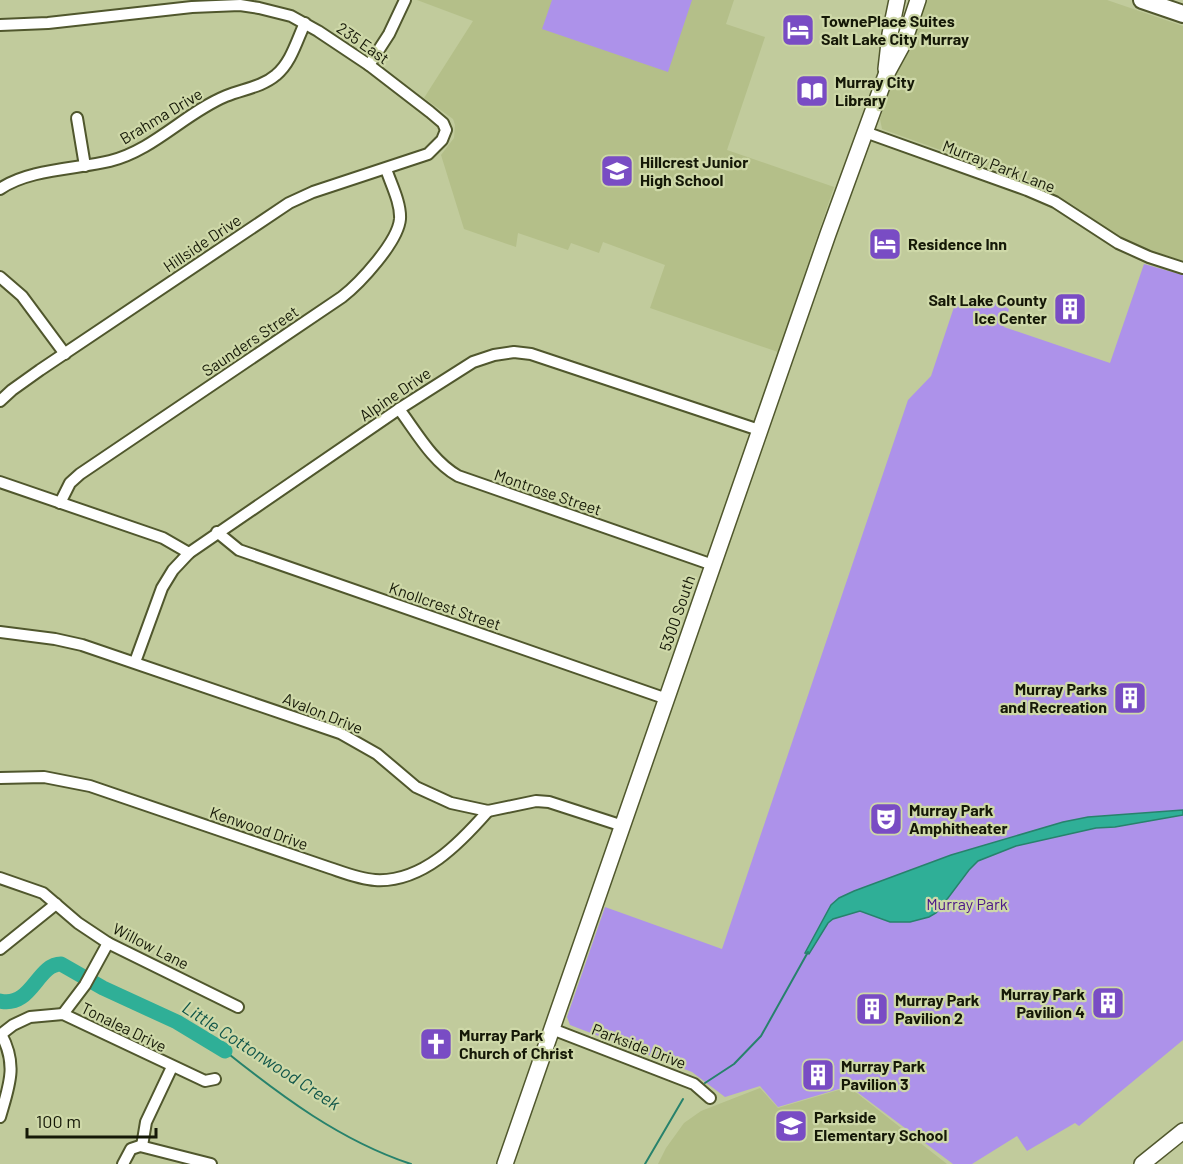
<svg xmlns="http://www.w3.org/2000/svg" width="1183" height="1164" font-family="Barlow,sans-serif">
<rect width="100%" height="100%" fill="#c1cb9c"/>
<!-- built -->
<g fill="#b4bf89">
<path d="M 417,0 L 734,0 L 726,24 L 765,37 L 727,150 L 834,187 L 778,352 L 650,308 L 665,265 L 603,242 L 599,253 L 571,243 L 568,250 L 518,233 L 516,247 L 464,229 L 441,155 L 454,138 L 455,125 L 453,119 L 424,98 L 473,21 Z"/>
<path d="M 926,0 L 1107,0 L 1183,26 L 1183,261 L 1149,250 L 1115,234 L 1073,205 L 1027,181 L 882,129 L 880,119 L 893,80 L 906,56 Z"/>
<path d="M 849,1087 L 947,1164 L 658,1164 L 666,1148 L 684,1123 L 701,1111 L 760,1088 L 778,1108 Z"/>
</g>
<!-- green -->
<g fill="#ad92ea">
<path d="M 552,0 L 692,0 L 668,72 L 542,29 Z"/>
<path d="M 1144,264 L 1183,275 L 1183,1040 L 1079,1126 L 1075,1123 L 1027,1151 L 1017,1136 L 972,1164 L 953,1164 L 849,1086 L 778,1107 L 760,1086 L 725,1097 L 692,1072 L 570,1025 L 567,1017 L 605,907 L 722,949 L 908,400 L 931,376 L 955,304 L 988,298 L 1009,309 L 1004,327 L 1110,363 Z"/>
</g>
<!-- water -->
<path fill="#2faf97" stroke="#27826c" stroke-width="1.5" d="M 1183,810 L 1183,815 L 1115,827 L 1096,828 L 1016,846 L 978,861 L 969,870 L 942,906 L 936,913 L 929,917 L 910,922 L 890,922 L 860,911 L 833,919 L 828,923 L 809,954 L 805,953 L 831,905 L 839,898 L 854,891 L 951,855 L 1063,822 L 1088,817 Z"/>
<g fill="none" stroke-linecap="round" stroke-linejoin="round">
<!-- stream -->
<g stroke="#27826c" stroke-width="2">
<path d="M 225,1051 C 281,1096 341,1141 411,1164"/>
<path d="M 705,1083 L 734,1064 L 761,1036 L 808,952"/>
<path d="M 645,1164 L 683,1099"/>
</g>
<!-- river -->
<path stroke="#2faf97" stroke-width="15" d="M 0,1001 C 32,1008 37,964 61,964 L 103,988 L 177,1022 L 225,1051"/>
<defs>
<g id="street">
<path d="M 0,25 L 48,23 L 192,7 L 240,5 L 259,8 L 291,16 L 318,31 L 369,65 L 430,112 L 443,123 L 446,130 L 442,140 L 428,154 L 313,192 L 289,203 L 40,370 L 12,390 L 0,401"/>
<path d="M 369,65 L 389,34 L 405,0"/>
<path d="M 77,118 L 85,166"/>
<path d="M 865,132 L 1027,190 L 1055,202 L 1118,243 L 1149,257 L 1183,268"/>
<path d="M 0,189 C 28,169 77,169 110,161 C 154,150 185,113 226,96 C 243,89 262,87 276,75 C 291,63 297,40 305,23"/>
<path d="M 0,277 L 22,296 L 65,354"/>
<path d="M 399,409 C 417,433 432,461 458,476 L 713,565"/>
<path d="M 0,482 L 163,538 L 189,553"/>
<path d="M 60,503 L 70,483 L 80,474 L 342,297 C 360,283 398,242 400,219 C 401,203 391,184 386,169"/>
<path d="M 217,532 L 239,550 L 667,699"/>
<path d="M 0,632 L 55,639 L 82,645 L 340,733 L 377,754 L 416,787 L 451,803 L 488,811 L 536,801 L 549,802 L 623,826"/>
<path d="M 135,662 L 162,588 L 173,570 L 189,553 L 399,409 L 473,362 L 494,355 L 514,352 L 531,354 L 759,430"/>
<path d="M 0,778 L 44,777 L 90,786 L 330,868 C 345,873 360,879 375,880 C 422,883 460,843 488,811"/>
<path d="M 0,878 L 43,893 L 78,923 L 108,943 L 238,1007"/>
<path d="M 0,949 L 56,904"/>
<path d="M 63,1014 L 85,985 L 108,943"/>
<path d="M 552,1029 L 694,1084 L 710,1098"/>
<path d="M 0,1035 L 13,1025 L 30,1017 L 63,1014 L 205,1081 L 215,1079"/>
<path d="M 0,1117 C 9,1086 18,1065 1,1034"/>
<path d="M 142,1146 L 146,1122 L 172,1067"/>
<path d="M 123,1164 L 131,1149 L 140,1146 L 211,1164"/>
</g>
<g id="secondary">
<path d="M 886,69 L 890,34 L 897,0"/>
<path d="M 505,1164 L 828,234 L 886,75 L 904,42 L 918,0"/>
<path d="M 1142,1164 L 1183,1131"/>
</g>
<path id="primary" d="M 1142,0 L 1183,14"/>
</defs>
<!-- street casing -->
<use href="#street" stroke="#50572d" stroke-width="14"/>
<!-- secondary casing -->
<use href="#secondary" stroke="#50572d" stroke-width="18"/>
<!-- primary casing -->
<use href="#primary" stroke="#50572d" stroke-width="20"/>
<!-- street -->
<use href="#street" stroke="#fff" stroke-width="10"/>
<!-- secondary -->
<use href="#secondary" stroke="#fff" stroke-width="15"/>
<!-- primary -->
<use href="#primary" stroke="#fff" stroke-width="16"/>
</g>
<!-- icons -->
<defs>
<symbol id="hotel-square" viewBox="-11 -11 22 22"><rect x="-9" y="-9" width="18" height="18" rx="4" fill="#794cc4" stroke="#ced8a8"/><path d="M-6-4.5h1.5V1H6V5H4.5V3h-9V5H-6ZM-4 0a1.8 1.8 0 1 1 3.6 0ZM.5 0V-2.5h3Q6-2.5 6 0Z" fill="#fff"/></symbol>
<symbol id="library-square" viewBox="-11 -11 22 22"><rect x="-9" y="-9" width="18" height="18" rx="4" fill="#794cc4" stroke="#ced8a8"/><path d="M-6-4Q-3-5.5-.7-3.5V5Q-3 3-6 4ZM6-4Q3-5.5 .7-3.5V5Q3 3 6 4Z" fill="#fff"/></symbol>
<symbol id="school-square" viewBox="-11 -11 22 22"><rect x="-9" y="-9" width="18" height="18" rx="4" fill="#794cc4" stroke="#ced8a8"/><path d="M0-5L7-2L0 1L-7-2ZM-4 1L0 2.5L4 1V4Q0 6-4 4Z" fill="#fff"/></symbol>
<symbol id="building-square" viewBox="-11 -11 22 22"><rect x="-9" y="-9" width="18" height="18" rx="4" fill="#794cc4" stroke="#ced8a8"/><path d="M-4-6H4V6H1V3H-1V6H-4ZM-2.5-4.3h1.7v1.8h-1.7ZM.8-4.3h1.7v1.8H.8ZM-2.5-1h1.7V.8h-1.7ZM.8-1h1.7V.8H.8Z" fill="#fff"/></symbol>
<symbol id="theatre-square" viewBox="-11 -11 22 22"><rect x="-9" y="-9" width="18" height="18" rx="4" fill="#794cc4" stroke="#ced8a8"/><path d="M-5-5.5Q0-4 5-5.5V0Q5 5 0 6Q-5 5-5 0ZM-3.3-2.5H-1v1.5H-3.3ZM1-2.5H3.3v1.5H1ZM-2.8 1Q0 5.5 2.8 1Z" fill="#fff"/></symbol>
<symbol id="church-square" viewBox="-11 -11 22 22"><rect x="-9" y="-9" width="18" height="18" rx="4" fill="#794cc4" stroke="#ced8a8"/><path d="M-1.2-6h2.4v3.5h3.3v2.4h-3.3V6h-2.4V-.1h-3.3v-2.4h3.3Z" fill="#fff"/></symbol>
</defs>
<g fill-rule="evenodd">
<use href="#hotel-square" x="779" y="11" width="38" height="38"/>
<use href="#library-square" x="793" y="72" width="38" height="38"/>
<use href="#school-square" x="598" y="152" width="38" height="38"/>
<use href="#hotel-square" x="866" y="225" width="38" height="38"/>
<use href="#building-square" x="1051" y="290" width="38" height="38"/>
<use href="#building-square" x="1111" y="679" width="38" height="38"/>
<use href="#theatre-square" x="867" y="800" width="38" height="38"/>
<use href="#building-square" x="1089" y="984" width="38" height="38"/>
<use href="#building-square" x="853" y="990" width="38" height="38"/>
<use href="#church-square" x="417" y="1025" width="38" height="38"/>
<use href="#building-square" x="799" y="1056" width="38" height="38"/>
<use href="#school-square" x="772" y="1107" width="38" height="38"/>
</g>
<g text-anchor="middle" stroke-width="4.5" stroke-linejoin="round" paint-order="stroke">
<!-- poi labels -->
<g font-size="16" font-weight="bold" fill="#151807" stroke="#ced8a8" text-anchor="start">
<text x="821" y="27">TownePlace Suites<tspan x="821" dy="18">Salt Lake City Murray</tspan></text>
<text x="835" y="88">Murray City<tspan x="835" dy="18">Library</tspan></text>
<text x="640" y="168">Hillcrest Junior<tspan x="640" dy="18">High School</tspan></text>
<text x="908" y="250">Residence Inn</text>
<text x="1047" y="306" text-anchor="end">Salt Lake County<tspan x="1047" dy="18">Ice Center</tspan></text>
<text x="1107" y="695" text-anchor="end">Murray Parks<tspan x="1107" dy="18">and Recreation</tspan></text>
<text x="909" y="816">Murray Park<tspan x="909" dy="18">Amphitheater</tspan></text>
<text x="1085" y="1000" text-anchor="end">Murray Park<tspan x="1085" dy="18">Pavilion 4</tspan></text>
<text x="895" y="1006">Murray Park<tspan x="895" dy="18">Pavilion 2</tspan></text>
<text x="459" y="1041">Murray Park<tspan x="459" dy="18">Church of Christ</tspan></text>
<text x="841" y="1072">Murray Park<tspan x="841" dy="18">Pavilion 3</tspan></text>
<text x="814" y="1123">Parkside<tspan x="814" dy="18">Elementary School</tspan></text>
</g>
<!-- street labels -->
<g font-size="16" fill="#151807" stroke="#ced8a8">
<text transform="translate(363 43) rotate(35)" y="6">235 East</text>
<text transform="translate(161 116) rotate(-31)" y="6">Brahma Drive</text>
<text transform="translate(999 166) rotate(21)" y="6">Murray Park Lane</text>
<text transform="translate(202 243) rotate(-34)" y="6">Hillside Drive</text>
<text transform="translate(250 341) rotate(-34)" y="6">Saunders Street</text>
<text transform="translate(395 394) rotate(-34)" y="6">Alpine Drive</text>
<text transform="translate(548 492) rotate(19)" y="6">Montrose Street</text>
<text transform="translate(445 606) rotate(19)" y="6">Knollcrest Street</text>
<text transform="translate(677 613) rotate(-71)" y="6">5300 South</text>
<text transform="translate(323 713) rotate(22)" y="6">Avalon Drive</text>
<text transform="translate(259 828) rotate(19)" y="6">Kenwood Drive</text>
<text transform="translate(151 946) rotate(27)" y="6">Willow Lane</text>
<text transform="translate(124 1027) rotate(26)" y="6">Tonalea Drive</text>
<text transform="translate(639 1046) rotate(21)" y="6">Parkside Drive</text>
</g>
<!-- park labels -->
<g font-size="16" fill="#4a1488" stroke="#ced8a8">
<text x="967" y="910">Murray Park</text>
</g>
<!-- water labels -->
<g font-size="18" font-style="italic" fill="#105549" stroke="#ced8a8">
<text transform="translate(261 1056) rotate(33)" y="6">Little Cottonwood Creek</text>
</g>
</g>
<!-- scale -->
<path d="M27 1128v9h129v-9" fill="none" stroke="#151807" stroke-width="3"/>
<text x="36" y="1128" font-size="18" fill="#151807" stroke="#ced8a8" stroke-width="4.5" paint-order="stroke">100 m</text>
</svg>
